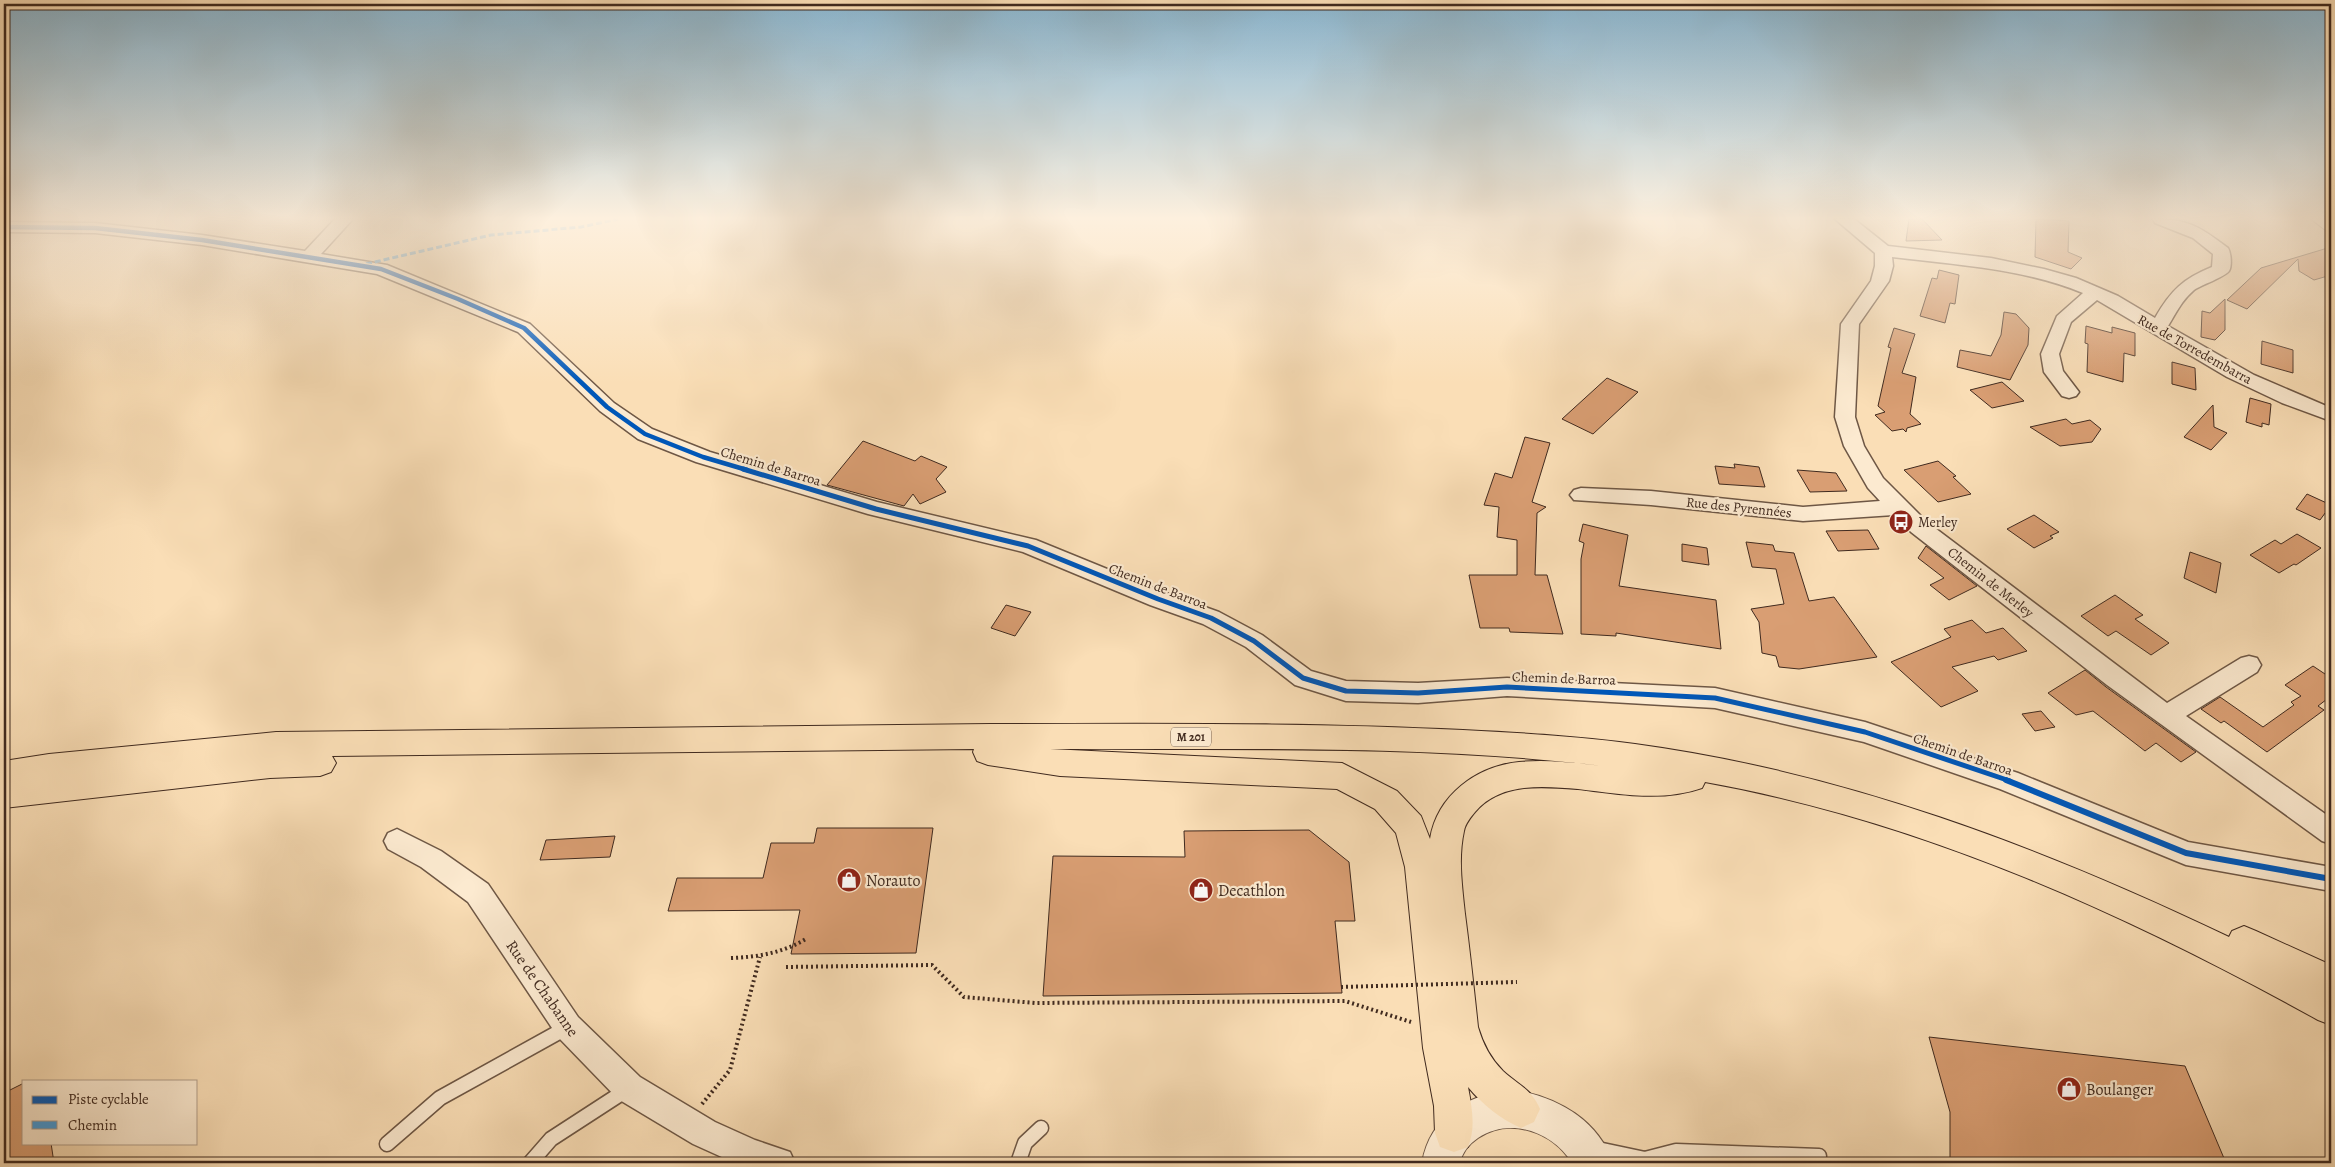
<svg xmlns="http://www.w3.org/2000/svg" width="2335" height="1167" font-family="Alegreya,serif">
<rect width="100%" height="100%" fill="#fadeb6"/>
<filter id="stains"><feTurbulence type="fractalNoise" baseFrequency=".004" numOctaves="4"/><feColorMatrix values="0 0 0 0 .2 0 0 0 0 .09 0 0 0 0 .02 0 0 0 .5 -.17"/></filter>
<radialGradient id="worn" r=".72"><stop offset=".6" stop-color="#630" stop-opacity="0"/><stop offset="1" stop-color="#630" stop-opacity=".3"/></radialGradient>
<!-- building -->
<g fill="#d99e73" stroke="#402a1f">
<path d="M 1909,219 L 1922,219 L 1942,240 L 1906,241 Z"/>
<path d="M 2036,219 L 2069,221 L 2068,252 L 2082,258 L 2071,269 L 2035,257 Z"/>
<path d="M 2331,247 L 2331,275 L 2314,280 L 2299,271 L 2298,259 L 2247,309 L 2227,300 L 2261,268 Z"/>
<path d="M 1939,270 L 1959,275 L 1955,304 L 1950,303 L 1945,323 L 1920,316 L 1932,278 L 1937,279 Z"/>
<path d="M 2225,299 L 2225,330 L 2215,340 L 2201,337 L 2202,311 L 2210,313 Z"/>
<path d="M 2004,312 L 2016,314 L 2029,328 L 2028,345 L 2010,380 L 1957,367 L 1960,350 L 1991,356 L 2001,335 Z"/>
<path d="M 2086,326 L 2112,333 L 2112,327 L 2135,333 L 2135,356 L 2124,353 L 2123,382 L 2087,372 L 2088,344 L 2085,343 Z"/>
<path d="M 1894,328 L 1915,334 L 1902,373 L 1916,377 L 1910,414 L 1921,424 L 1907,428 L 1906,432 L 1903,429 L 1892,431 L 1875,415 L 1885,412 L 1878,406 L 1891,348 L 1888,347 Z"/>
<path d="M 2262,341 L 2293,350 L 2293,373 L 2261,364 Z"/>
<path d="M 2172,362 L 2195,368 L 2196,390 L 2172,384 Z"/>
<path d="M 1607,378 L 1638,392 L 1593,434 L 1562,419 Z"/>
<path d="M 2002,382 L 2024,401 L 1992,408 L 1970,390 Z"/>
<path d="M 2250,398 L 2271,404 L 2269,425 L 2262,423 L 2262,427 L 2246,422 Z"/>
<path d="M 2213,405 L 2214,427 L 2227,433 L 2211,450 L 2184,437 Z"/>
<path d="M 2066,419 L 2072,424 L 2090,420 L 2101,429 L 2092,442 L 2060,446 L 2030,427 Z"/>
<path d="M 1525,437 L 1550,443 L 1532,502 L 1546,507 L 1537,513 L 1535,575 L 1547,575 L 1563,634 L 1510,632 L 1509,628 L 1480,628 L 1469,575 L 1517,575 L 1517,540 L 1497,537 L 1499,507 L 1484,505 L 1495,473 L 1512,478 Z"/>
<path d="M 863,441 L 915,461 L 921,456 L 947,467 L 936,479 L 946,492 L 920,504 L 913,494 L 904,506 L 827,485 Z"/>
<path d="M 1938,461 L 1956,476 L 1953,477 L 1971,494 L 1938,502 L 1904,470 Z"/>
<path d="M 1734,464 L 1759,467 L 1765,487 L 1719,484 L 1715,466 L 1735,468 Z"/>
<path d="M 1797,470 L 1836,473 L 1847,491 L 1810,492 Z"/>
<path d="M 2307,494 L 2331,505 L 2320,520 L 2296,509 Z"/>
<path d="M 2034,515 L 2059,532 L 2050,536 L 2053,538 L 2034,548 L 2007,529 Z"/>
<path d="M 1583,524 L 1628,535 L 1619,586 L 1716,600 L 1721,649 L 1616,633 L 1616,636 L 1581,634 L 1581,559 L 1584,543 L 1579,541 Z"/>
<path d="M 1868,530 L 1879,549 L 1838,551 L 1826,531 Z"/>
<path d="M 2297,534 L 2321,548 L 2296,565 L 2294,564 L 2279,573 L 2250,555 L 2275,540 L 2281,544 Z"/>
<path d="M 1746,542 L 1773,545 L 1775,551 L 1794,553 L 1809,601 L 1834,597 L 1877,657 L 1799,669 L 1779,667 L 1776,656 L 1762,653 L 1759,622 L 1751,609 L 1784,604 L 1776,569 L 1752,567 Z"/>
<path d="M 1682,544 L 1707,548 L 1709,565 L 1682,561 Z"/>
<path d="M 1926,546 L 1977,586 L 1949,600 L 1930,585 L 1944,578 L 1918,558 Z"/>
<path d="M 2190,552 L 2221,563 L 2216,593 L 2184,578 Z"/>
<path d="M 2115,595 L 2143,615 L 2135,619 L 2169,643 L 2151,655 L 2116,631 L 2108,636 L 2081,616 Z"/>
<path d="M 1006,605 L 1031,612 L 1015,636 L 991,628 Z"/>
<path d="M 1972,620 L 1986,633 L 2003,628 L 2027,651 L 1998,660 L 1994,656 L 1952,667 L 1978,691 L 1941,707 L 1891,662 L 1951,637 L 1944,629 Z"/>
<path d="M 2313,666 L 2331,678 L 2331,696 L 2318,706 L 2324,710 L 2267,752 L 2224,721 L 2221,723 L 2201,709 L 2220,697 L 2263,727 L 2294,705 L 2291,702 L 2301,696 L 2285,685 Z"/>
<path d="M 2085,670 L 2106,687 L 2196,752 L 2181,762 L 2156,743 L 2145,751 L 2093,711 L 2076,715 L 2048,693 Z"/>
<path d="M 2041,711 L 2055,727 L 2035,731 L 2022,714 Z"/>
<path d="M 817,828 L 933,828 L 916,953 L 791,954 L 800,910 L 668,911 L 677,878 L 763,878 L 771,843 L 814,843 Z"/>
<path d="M 1309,830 L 1349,862 L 1355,921 L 1335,921 L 1342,993 L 1043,996 L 1053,856 L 1185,857 L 1184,831 Z"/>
<path d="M 615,836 L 610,857 L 540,860 L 546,840 Z"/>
<path d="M 1929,1037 L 2185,1066 L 2226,1163 L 1950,1163 L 1950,1112 Z"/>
<path d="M 24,1083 L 24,1143 L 51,1143 L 54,1163 L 4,1163 L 4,1093 Z"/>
</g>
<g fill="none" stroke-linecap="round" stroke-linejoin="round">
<defs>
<g id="service">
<path d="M 387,1144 L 440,1098 L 568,1027"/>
<path d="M 1593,1148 L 1645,1159 L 1676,1151 L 1819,1156"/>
<path d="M 530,1163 L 551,1139 L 628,1089"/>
<path d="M 1018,1163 L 1025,1143 L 1041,1128"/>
</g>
<g id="minor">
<path d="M 335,219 L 353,219 L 321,254 L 387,265 L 530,324 L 614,403 L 652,429 L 710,452 L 877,502 L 1036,540 L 1166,593 L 1219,612 L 1262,635 L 1311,671 L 1346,681 L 1418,683 L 1507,678 L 1715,688 L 1865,722 L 2018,773 L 2188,842 L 2331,867 L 2331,891 L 2186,865 L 2000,789 L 1864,742 L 1715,708 L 1507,696 L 1418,703 L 1346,701 L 1295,685 L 1246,647 L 1203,624 L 1150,605 L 1023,552 L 868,514 L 696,462 L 638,439 L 600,411 L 518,332 L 377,274 L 202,245 L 95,233 L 4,232 L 4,222 L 95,223 L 202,235 L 305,251 Z"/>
<path d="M 1835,219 L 1854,219 L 1888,246 L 1991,258 L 2044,269 L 2076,278 L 2118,296 L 2155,318 C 2171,290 2183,279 2212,267 L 2213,254 L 2193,238 L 2155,223 L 2153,219 C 2189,219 2200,227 2228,248 C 2231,253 2232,266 2229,271 C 2225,277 2201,285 2194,290 C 2182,300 2176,313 2168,326 L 2254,375 L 2331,408 L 2331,421 L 2282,403 L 2227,377 L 2097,300 L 2071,322 L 2059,354 L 2063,371 L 2079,392 L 2076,396 L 2069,398 L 2062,396 L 2044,372 L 2041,354 L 2057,316 L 2083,293 C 2022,268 1957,265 1892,257 L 1893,266 L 1889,281 L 1859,324 L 1855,417 L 1864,446 L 1883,478 L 1927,522 L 2167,703 L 2241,658 L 2249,656 L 2257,658 L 2261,665 L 2257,672 L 2186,716 L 2331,818 L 2331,844 L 2322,841 L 2107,685 L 1911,532 L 1894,515 L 1803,521 L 1651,505 L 1574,500 L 1570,495 L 1574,490 L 1581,488 L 1651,491 L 1803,507 L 1880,501 L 1868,488 L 1844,446 L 1835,417 L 1841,324 L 1871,281 L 1875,266 L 1875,253 Z"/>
<path d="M 397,829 L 441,851 L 488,884 L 578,1017 L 640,1077 L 715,1122 L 755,1140 L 790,1152 L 795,1163 L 735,1163 L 693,1144 L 618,1099 L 558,1037 L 468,902 L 421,867 L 388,849 L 384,841 L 388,833 Z"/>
</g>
<g id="tertiary">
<path d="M 2311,219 L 2331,219 L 2331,231 L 2324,229 Z"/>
<path d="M 1516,1090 C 1559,1098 1598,1120 1613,1163 L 1572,1163 C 1552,1131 1510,1117 1478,1138 C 1469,1144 1462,1153 1460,1163 L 1422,1163 C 1430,1115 1471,1092 1516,1090 Z"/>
</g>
<path id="trunk" d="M 990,724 C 1148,724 1306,722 1463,730 C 1521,733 1578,736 1635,744 C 1843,772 2041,847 2229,937 L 2232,931 L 2244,926 L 2256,931 L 2331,965 L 2331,1025 L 2318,1020 C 2126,914 1923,821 1705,782 L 1702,788 C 1662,802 1620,794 1578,789 C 1543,786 1500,782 1475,812 C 1471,817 1465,824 1464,831 C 1458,858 1462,886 1465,914 C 1470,952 1474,989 1478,1027 C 1483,1044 1490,1058 1503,1071 C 1518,1085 1532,1089 1540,1109 L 1534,1122 L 1521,1128 C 1500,1119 1482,1104 1468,1087 C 1472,1108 1476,1127 1468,1147 L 1454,1152 L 1440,1147 L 1435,1133 L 1434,1106 L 1423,1048 L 1405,867 L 1396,833 L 1375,809 L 1337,789 L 1060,776 L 988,765 L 977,761 L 973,752 L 974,749 L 332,756 L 336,763 L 331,772 L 320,776 L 270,778 L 4,808 L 4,761 L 49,754 L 276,732 ZM 1050,749 C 1234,750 1420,744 1603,766 C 1575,763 1547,759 1519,762 C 1477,766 1437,795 1430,839 L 1421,816 L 1397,791 L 1342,763 Z"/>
</defs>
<!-- service casing -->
<use href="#service" stroke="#6e5745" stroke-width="17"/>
<!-- minor casing -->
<use href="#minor" stroke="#6e5745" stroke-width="3"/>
<!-- tertiary casing -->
<use href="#tertiary" stroke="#6e5745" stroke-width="2"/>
<!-- trunk casing -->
<use href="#trunk" stroke="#402a1f" stroke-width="2"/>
<!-- path -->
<g stroke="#402a1f" stroke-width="4" stroke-dasharray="2 3" stroke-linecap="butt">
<path d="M 731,958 C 758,957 782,953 806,939"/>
<path d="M 786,967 L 932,965 L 964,997 L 1035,1003 L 1345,1001 L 1411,1022"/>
<path d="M 702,1104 L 730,1070 L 760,957"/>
</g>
<!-- service -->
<use href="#service" stroke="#fcead0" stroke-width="14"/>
<!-- minor -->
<use href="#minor" fill="#fcead0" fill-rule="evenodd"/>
<!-- tertiary -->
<use href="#tertiary" fill="#fcead0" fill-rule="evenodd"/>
<!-- trunk -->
<use href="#trunk" fill="#fadeb6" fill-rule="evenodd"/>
<!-- path-bridge -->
<path stroke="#402a1f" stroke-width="4" stroke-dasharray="2 3" stroke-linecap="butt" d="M 1341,987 L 1517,982"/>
<!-- quiet -->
<path stroke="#3f9ce0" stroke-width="3" stroke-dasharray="6 3" stroke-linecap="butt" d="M 366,264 L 491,235 L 581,227 L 618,219"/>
<defs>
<path id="cycleway-far2" d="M 4,227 L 95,228 L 202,240 L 381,269 L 458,299 L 524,328 L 607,407 L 645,434 L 703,457 L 747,470"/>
<path id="cycleway-far1" d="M 743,469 L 876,509 L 1028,546 L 1158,599 L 1211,618 L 1254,641 L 1303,678 L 1346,691 L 1418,693 L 1507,687 L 1715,698 L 1865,732 L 2010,781"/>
<path id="cycleway" d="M 2006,780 L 2186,853 L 2331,879"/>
</defs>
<!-- cycleway-far2 casing -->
<use href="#cycleway-far2" stroke="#fcead0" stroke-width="7"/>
<!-- cycleway-far1 casing -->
<use href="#cycleway-far1" stroke="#fcead0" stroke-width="8"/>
<!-- cycleway casing -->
<use href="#cycleway" stroke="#fcead0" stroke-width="9"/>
<!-- cycleway-far2 -->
<use href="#cycleway-far2" stroke="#0057b8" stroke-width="4.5"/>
<!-- cycleway-far1 -->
<use href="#cycleway-far1" stroke="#0057b8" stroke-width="5"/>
<!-- cycleway -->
<use href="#cycleway" stroke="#0057b8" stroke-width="6"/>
</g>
<!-- sky -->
<linearGradient id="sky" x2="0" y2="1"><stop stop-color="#8ab7d2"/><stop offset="0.57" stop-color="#fdf0de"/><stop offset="1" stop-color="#fdf0de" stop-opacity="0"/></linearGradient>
<rect width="2335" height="383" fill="url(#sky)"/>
<!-- icons -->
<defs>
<symbol id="bus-disc" viewBox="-11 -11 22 22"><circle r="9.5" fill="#8f2418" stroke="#fcead0"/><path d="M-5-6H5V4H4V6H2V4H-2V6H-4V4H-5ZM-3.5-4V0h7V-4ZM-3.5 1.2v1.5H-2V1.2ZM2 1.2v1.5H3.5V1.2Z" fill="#fff"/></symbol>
<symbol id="shop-disc" viewBox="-11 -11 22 22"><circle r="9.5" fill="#8f2418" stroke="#fcead0"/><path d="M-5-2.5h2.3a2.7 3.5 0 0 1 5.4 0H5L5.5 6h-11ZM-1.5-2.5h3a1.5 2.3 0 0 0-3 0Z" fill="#fff"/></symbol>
</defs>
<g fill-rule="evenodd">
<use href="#bus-disc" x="1887" y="508" width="28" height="28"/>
<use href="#shop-disc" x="835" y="866" width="28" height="28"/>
<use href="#shop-disc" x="1187" y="876" width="28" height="28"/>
<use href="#shop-disc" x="2055" y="1075" width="28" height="28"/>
</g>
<g text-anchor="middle" stroke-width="4.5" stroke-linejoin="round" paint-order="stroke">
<!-- shield labels -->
<rect fill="#fcead0" stroke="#786454" stroke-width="1" x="1171" y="727.5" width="40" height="19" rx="4"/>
<g font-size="12" font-weight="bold" fill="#402a1f">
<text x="1191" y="741">M 201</text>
</g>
<!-- street labels -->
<g font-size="14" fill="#402a1f" stroke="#fcead0">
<text transform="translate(2195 349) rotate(29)" y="5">Rue de Torredembarra</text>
<text transform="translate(771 466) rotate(17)" y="5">Chemin de Barroa</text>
<text transform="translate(1739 507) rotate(6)" y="5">Rue des Pyrennées</text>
<text transform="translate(1991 582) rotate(38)" y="5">Chemin de Merley</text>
<text transform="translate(1158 586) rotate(21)" y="5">Chemin de Barroa</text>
<text transform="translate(1564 678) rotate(2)" y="5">Chemin de Barroa</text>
<text transform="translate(1963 754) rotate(19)" y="5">Chemin de Barroa</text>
</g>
<!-- poi labels -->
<g font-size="14" fill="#402a1f" stroke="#fcead0" text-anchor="start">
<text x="1918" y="527">Merley</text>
</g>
<!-- near-poi labels -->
<g font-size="16" fill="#402a1f" stroke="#fcead0" text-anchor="start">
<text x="866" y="886">Norauto</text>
<text x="1218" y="896">Decathlon</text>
<text x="2086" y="1095">Boulanger</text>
</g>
<!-- near-street labels -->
<g font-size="16" fill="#402a1f" stroke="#fcead0">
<text transform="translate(543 988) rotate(55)" y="6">Rue de Chabanne</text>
</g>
</g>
<!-- margin -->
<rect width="2335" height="1167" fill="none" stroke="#fadeb6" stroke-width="20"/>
<rect x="5" y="5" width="2325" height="1157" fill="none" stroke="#402a1f" stroke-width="2.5"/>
<rect x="10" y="10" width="2315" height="1147" fill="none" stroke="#402a1f"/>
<!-- legend -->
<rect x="22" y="1080" width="175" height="65" fill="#fcead0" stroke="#b19d89"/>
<rect x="32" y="1096" width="25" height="8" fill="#0057b8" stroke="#b19d89"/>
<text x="68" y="1104" font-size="15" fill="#402a1f">Piste cyclable</text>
<rect x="32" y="1121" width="25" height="8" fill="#3f9ce0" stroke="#b19d89"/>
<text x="68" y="1130" font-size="15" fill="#402a1f">Chemin</text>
<rect width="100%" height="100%" filter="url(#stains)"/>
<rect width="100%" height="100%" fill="url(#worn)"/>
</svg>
